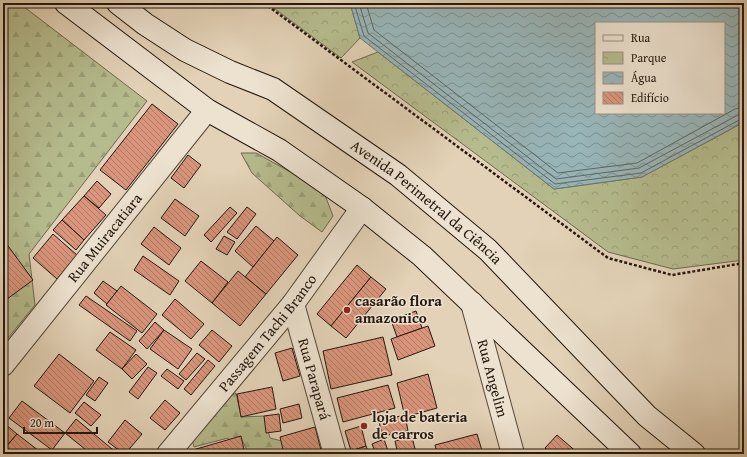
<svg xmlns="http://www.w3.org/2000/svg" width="747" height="457" font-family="'Gentium Book Plus',serif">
<defs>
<pattern id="forest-firs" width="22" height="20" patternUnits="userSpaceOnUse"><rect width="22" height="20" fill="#b5bb8d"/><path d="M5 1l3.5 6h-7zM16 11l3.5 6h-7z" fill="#9ba078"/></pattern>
<pattern id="park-crowns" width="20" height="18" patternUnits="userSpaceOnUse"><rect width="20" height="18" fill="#b5bb8d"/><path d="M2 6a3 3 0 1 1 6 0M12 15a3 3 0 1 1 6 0" fill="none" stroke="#9ba078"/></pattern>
<pattern id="water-waves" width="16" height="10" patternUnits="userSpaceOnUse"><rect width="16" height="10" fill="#98b5b8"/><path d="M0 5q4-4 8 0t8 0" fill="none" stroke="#7c9294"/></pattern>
<pattern id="building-back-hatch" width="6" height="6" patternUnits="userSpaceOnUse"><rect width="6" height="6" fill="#da957c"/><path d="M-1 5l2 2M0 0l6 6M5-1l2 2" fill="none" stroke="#b07964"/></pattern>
</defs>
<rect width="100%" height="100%" fill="#e3d2b7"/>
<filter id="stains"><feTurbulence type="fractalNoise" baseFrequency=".005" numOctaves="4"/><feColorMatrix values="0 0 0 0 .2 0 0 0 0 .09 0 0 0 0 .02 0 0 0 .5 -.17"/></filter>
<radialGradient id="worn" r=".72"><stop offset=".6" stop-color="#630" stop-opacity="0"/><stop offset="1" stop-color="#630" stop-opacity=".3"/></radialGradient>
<!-- forest -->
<g fill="url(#forest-firs)" stroke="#6c694e">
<path d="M 3,3 L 19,3 L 147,101 L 29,254 L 35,305 L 3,344 Z"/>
<path d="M 241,153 L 256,153 L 323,190 L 333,216 L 322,232 L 300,216 L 252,173 Z"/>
<path d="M 236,393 L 241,417 L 264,416 L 270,438 L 282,441 L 285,454 L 249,454 L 242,440 L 232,445 L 228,438 L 194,447 L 191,435 L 217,403 Z"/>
</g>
<!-- park -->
<g fill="url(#park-crowns)" stroke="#6c694e">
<path d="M 267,3 L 350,3 L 360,38 L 341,58 Z"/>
<path d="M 378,52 L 554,189 L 642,177 L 744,122 L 744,260 L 673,269 L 608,252 L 352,62 Z"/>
</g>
<!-- water -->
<path fill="url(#water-waves)" stroke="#697674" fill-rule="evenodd" d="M 350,3 L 744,3 L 744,122 L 642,177 L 554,189 L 360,38 ZM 596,23 L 724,23 L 724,113 L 596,113 Z"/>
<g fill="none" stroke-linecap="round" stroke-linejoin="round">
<!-- shore -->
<g stroke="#5e6663" stroke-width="1">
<path d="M 354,3 L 364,36 L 555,184 L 641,173 L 741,119 L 744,118"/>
<path d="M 359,3 L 368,33 L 556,179 L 639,168 L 738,115 L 744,113"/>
<path d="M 366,3 L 374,30 L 558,173 L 637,163 L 735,109 L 744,107"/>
</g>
</g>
<!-- building -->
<g fill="url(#building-back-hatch)" stroke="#23170e">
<path d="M 152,104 L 178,124 L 126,190 L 100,170 Z"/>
<path d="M 188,155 L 201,165 L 184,188 L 171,178 Z"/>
<path d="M 97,181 L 111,194 L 99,208 L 84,196 Z"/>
<path d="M 84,196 L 106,215 L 84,240 L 62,220 Z"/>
<path d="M 175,199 L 199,216 L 185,236 L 161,218 Z"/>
<path d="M 230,207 L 237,213 L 211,242 L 204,235 Z"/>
<path d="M 247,207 L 256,214 L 237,239 L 227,232 Z"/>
<path d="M 62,220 L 84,240 L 76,250 L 53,230 Z"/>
<path d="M 256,226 L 274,241 L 253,267 L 235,251 Z"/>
<path d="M 154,227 L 181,248 L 169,265 L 141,244 Z"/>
<path d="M 53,234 L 77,255 L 57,279 L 33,258 Z"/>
<path d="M 224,236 L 235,242 L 227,255 L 216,249 Z"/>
<path d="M 277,237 L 298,255 L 266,294 L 245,277 Z"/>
<path d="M 3,239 L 33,280 L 3,302 Z"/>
<path d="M 143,256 L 179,281 L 170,295 L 134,270 Z"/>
<path d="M 201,261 L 228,282 L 212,303 L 185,281 Z"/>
<path d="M 357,265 L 371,277 L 331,326 L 317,314 Z"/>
<path d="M 238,271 L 266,294 L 240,326 L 212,303 Z"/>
<path d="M 371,277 L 386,289 L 346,338 L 331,326 Z"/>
<path d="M 103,281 L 117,291 L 107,304 L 94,293 Z"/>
<path d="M 121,286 L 157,314 L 142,333 L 106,305 Z"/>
<path d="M 86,296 L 137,331 L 130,341 L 79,305 Z"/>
<path d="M 175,299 L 204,324 L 191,339 L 162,315 Z"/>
<path d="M 416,311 L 422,328 L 397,337 L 391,320 Z"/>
<path d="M 155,322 L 164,330 L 147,349 L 139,341 Z"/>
<path d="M 428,326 L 435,346 L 398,360 L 391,339 Z"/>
<path d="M 164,330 L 192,349 L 178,369 L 150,349 Z"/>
<path d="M 212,330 L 232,346 L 219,362 L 199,345 Z"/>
<path d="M 110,332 L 136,350 L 122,369 L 96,350 Z"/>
<path d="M 383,337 L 392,375 L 331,389 L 323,351 Z"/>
<path d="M 292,348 L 300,376 L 283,381 L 275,353 Z"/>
<path d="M 197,353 L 205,359 L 186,380 L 179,374 Z"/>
<path d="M 59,354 L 94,381 L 70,413 L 34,386 Z"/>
<path d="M 136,354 L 147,364 L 132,379 L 122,369 Z"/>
<path d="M 208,360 L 215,366 L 191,395 L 184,389 Z"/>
<path d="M 148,367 L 157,373 L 138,399 L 129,392 Z"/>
<path d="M 167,369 L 184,381 L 178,389 L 161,376 Z"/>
<path d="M 428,374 L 437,408 L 405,417 L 397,383 Z"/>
<path d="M 99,377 L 108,383 L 95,401 L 86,395 Z"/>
<path d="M 388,385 L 395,408 L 343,422 L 337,398 Z"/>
<path d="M 272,387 L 276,409 L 241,417 L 237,394 Z"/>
<path d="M 165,400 L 180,413 L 165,430 L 150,418 Z"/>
<path d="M 22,401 L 65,433 L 52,450 L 9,418 Z"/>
<path d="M 84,402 L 101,415 L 91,426 L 75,413 Z"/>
<path d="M 299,404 L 302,418 L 283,423 L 280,409 Z"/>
<path d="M 279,414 L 281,431 L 266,433 L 264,416 Z"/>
<path d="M 405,415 L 408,431 L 382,436 L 379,421 Z"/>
<path d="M 76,419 L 118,454 L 91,454 L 65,433 Z"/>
<path d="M 125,420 L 142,434 L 125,454 L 124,454 L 108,442 Z"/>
<path d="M 5,424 L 17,434 L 3,450 L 3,426 Z"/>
<path d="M 361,426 L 366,446 L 351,451 L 345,431 Z"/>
<path d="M 315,427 L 322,454 L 284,454 L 280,437 Z"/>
<path d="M 17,434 L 43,454 L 15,454 L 6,447 Z"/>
<path d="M 477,434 L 483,454 L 437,454 L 435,445 Z"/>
<path d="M 557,435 L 579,454 L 552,454 L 545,448 Z"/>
<path d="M 241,436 L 245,454 L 187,454 L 186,452 Z"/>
<path d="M 412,437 L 416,453 L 398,454 L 395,441 Z"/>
<path d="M 384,439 L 389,454 L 376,454 L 372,444 Z"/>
<path d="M 366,446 L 369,454 L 351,454 L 351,451 Z"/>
</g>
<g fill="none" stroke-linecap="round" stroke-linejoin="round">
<defs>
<g id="minor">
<path id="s1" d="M 472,303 L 513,454"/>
<path id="s2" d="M 293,304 L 335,454"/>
<path id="s3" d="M 3,365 L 207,110"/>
<path id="s4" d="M 168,454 L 293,304 L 362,208"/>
</g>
<g id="secondary">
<path d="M 66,3 L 207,110 L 279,150 L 362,208 L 422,256 L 630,454"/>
<path id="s5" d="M 118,3 L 145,24 L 185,50 L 230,72 L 273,89 L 398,175 L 488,250 L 647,416 L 694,454"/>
</g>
</defs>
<!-- minor casing -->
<use href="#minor" stroke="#534638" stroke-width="24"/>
<!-- secondary casing -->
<use href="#secondary" stroke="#23170e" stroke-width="24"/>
<!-- path -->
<path stroke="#23170e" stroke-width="2.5" stroke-dasharray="3 2" stroke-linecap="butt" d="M 264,3 L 608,258 L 672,275 L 744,263"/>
<!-- minor -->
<use href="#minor" stroke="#ede2d0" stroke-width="22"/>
<!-- secondary -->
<use href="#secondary" stroke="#ede2d0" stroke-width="22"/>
</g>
<!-- markers -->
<g fill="#8f2418" stroke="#ede2d0" stroke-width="1.5">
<circle cx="347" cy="310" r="4"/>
<circle cx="364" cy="426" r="4"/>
</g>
<g text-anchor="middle" stroke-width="3" stroke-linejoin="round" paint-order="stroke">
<!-- street labels -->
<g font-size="15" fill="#23170e" stroke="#ede2d0">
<text dy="5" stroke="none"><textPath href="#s5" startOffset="369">Avenida Perimetral da Ciência</textPath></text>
<text dy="5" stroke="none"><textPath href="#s3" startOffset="163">Rua Muiracatiara</textPath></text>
<text dy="5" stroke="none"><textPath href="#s4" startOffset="157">Passagem Tachi Branco</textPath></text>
<text dy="5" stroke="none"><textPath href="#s2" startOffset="78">Rua Parapará</textPath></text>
<text dy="5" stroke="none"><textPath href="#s1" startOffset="78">Rua Angelim</textPath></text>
</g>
<!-- poi labels -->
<g font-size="15" font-weight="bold" fill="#23170e" stroke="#ede2d0" text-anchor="start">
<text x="355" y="306">casarão flora<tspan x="355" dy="17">amazonico</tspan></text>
<text x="372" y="422">loja de bateria<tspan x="372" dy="17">de carros</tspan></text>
</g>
</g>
<!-- margin -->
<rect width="747" height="457" fill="none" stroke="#e3d2b7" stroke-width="16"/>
<rect x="4" y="4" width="739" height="449" fill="none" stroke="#23170e" stroke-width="2"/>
<rect x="8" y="8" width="731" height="441" fill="none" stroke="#23170e"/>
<!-- legend -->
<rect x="595" y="22" width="130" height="92" fill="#ede2d0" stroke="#9c9182"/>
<rect x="603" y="35" width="20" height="6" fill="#ede2d0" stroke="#9c9182"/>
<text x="631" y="42" font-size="12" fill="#23170e">Rua</text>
<rect x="603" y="52" width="20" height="12" fill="url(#park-crowns)" stroke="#9c9182"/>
<text x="631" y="62" font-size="12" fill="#23170e">Parque</text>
<rect x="603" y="72" width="20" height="12" fill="url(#water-waves)" stroke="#9c9182"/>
<text x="631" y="82" font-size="12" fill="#23170e">Água</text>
<rect x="603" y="92" width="20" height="12" fill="url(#building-back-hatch)" stroke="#9c9182"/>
<text x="631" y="102" font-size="12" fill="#23170e">Edifício</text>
<!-- scale -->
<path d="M24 427v6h73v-6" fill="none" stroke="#23170e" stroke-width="2"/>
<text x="30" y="427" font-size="12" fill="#23170e" stroke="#ede2d0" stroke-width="3" paint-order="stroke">20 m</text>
<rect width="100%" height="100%" filter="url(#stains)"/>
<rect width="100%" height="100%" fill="url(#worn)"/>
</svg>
